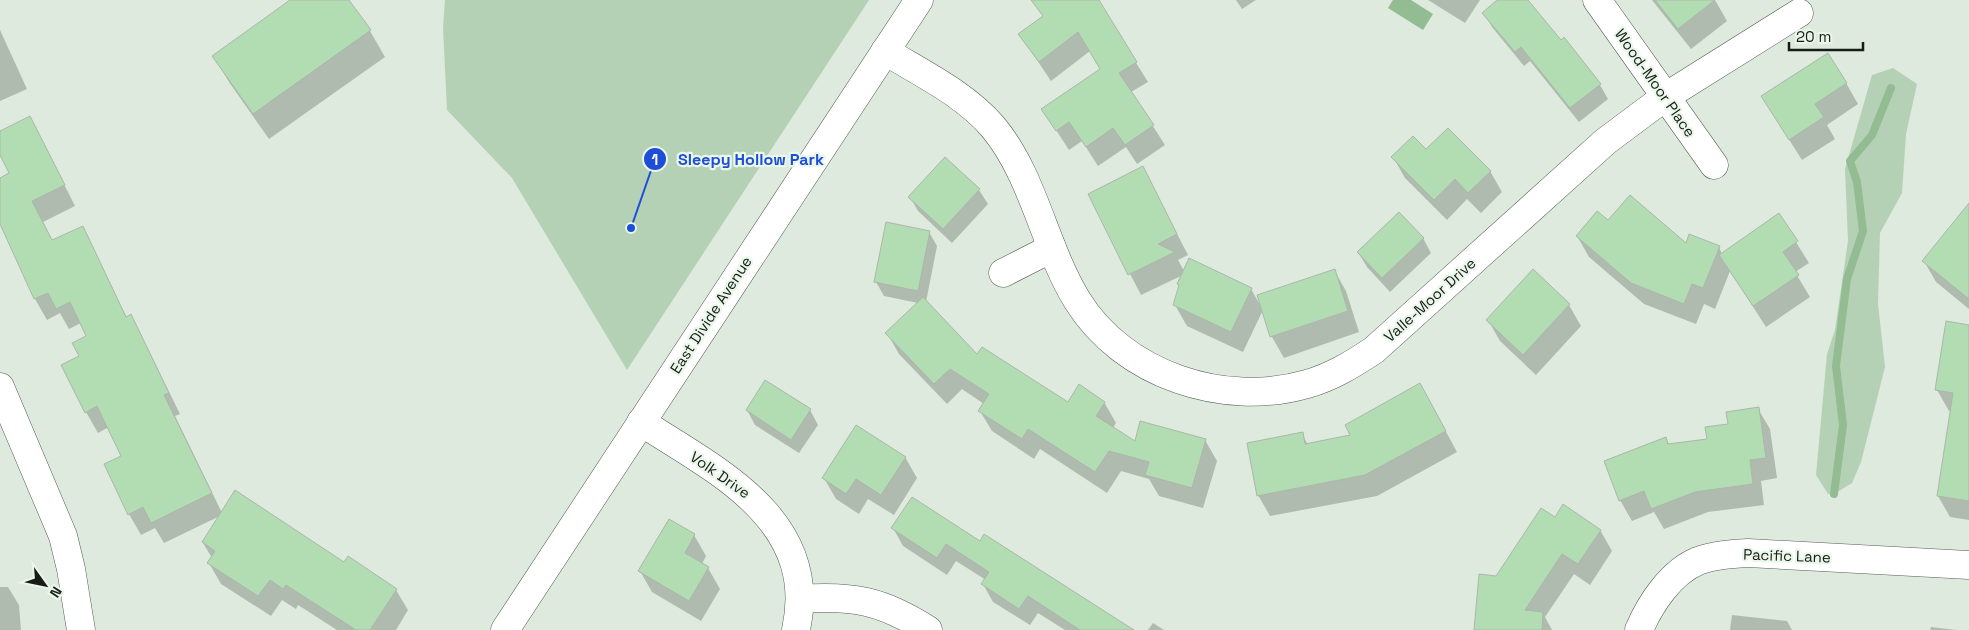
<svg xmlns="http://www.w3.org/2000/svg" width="1969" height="630" font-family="'Space Grotesk',sans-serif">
<rect width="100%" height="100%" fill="#ddeadd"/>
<!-- green -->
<g fill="#b5d1b5">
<path d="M 445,0 L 869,0 L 627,370 L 512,178 L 447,110 L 443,28 Z"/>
<path d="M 1893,68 L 1917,84 L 1906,134 L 1902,193 L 1880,233 L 1878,304 L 1885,367 L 1861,462 L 1852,483 L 1834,494 L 1828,494 L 1816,475 L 1827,354 L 1835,330 L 1848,241 L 1845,169 L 1872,75 Z"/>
</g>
<!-- water -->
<path fill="#93bc93" d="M 1393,0 L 1411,0 L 1433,14 L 1423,30 L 1388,8 Z"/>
<!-- shadow -->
<g fill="#0003">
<path d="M 292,0 L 332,0 L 370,31 L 385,57 L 269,139 L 229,82 L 214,56 Z"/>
<path d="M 1045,0 L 1097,0 L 1148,82 L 1131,92 L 1165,145 L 1137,164 L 1126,147 L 1098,166 L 1082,141 L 1069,150 L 1043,110 L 1102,70 L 1090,51 L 1051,81 L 1020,35 L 1043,17 L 1037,6 Z"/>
<path d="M 1236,0 L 1256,0 L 1242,9 Z"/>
<path d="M 1428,0 L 1480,0 L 1465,23 Z"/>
<path d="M 1499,0 L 1526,0 L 1600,85 L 1608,99 L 1579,122 L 1530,61 L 1524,66 L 1492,27 L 1484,13 Z"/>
<path d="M 1652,0 L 1715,0 L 1727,21 L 1691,49 Z"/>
<path d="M 0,30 L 27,89 L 0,101 Z"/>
<path d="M 1846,83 L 1858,104 L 1827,125 L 1835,139 L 1802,160 L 1762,97 Z"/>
<path d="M 30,117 L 75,206 L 43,222 L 53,242 L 83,228 L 127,318 L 130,316 L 142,337 L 180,414 L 175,416 L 222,513 L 345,564 L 396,590 L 408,610 L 396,630 L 337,630 L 298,605 L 296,609 L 282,600 L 271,616 L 221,584 L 209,563 L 212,558 L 203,543 L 220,516 L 164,543 L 155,528 L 141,535 L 129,514 L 123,457 L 109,427 L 98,433 L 86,412 L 80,357 L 88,337 L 81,323 L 69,329 L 60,313 L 47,320 L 35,299 L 0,221 L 0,179 L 11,174 L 0,152 L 0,133 Z"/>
<path d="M 1426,151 L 1490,171 L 1502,192 L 1481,213 L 1467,199 L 1447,220 L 1405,178 L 1393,157 Z"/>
<path d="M 945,158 L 979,190 L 988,204 L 952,243 L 918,211 L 910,197 Z"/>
<path d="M 1143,168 L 1188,255 L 1178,260 L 1184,271 L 1251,289 L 1259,303 L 1334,270 L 1346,291 L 1359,332 L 1284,358 L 1272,337 L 1263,310 L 1243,352 L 1187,326 L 1175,305 L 1180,287 L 1178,284 L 1183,275 L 1141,295 L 1089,195 Z"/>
<path d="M 1969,214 L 1969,309 L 1936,282 L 1924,261 Z"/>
<path d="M 1779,215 L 1809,263 L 1795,272 L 1810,297 L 1766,327 L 1730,271 L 1715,309 L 1704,304 L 1696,324 L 1644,304 L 1589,257 L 1577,236 L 1609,222 L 1687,245 L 1719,247 L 1722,254 Z"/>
<path d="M 929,232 L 937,246 L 926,302 L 977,357 L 1068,404 L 1104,402 L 1116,423 L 1113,428 L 1136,443 L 1205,440 L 1217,461 L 1203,508 L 1159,496 L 1149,479 L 1121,471 L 1107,493 L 1040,449 L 1034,459 L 992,431 L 980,411 L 984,404 L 962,389 L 947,404 L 899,354 L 887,333 L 918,303 L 884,296 L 876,282 Z"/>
<path d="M 1423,238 L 1431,253 L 1390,292 L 1367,267 L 1358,252 Z"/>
<path d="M 1534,271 L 1569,305 L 1581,326 L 1536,375 L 1500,341 L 1488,320 Z"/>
<path d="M 1969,326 L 1969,520 L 1950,517 L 1938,496 L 1952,411 L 1949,411 L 1937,390 Z"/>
<path d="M 1432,406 L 1457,452 L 1377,496 L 1270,516 L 1258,495 L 1302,434 L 1308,445 L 1352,436 Z"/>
<path d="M 1758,409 L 1770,429 L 1777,478 L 1761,481 L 1764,505 L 1708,512 L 1664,529 L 1654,512 L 1632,521 L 1620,500 L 1665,439 L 1669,445 L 1708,440 L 1729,425 Z"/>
<path d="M 747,410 L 810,410 L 818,425 L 799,453 L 755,425 Z"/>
<path d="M 905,457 L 917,478 L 894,515 L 868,499 L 859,514 L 836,499 L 824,478 Z"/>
<path d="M 1555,518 L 1600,530 L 1612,551 L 1590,585 L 1574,574 L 1545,617 L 1552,630 L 1476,630 L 1496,577 Z"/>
<path d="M 893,528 L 980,542 L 1132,630 L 1065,630 L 1038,613 L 1030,625 L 993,602 L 983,584 L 986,580 L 956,561 L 947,575 L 903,546 Z"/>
<path d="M 694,535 L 706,556 L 702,564 L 708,568 L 720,589 L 701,621 L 652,592 L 640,571 Z"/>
<path d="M 0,587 L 8,587 L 19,605 L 21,630 L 0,630 Z"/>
<path d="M 1732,615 L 1787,621 L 1792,630 L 1730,630 Z"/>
<path d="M 1153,623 L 1164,630 L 1148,630 Z"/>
<path d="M 1931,627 L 1956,630 L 1930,630 Z"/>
</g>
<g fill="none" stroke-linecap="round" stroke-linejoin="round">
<!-- stream -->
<path stroke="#93bc93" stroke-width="8" d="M 1834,494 L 1843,425 L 1836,366 L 1847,279 L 1863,231 L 1857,182 L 1850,161 L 1872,135 L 1891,88"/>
</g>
<!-- building -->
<g fill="#b2dcb2" stroke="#abb7aa">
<path d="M 290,0 L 349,0 L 371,30 L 253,114 L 212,56 Z"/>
<path d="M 1031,0 L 1099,0 L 1137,62 L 1119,73 L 1154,125 L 1125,145 L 1113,128 L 1086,147 L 1069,122 L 1056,131 L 1041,109 L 1100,69 L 1078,32 L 1039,62 L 1018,34 L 1043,16 Z"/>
<path d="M 1497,0 L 1528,0 L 1561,40 L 1564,37 L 1601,84 L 1570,108 L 1521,47 L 1515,52 L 1482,13 Z"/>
<path d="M 1655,0 L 1715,0 L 1678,29 Z"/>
<path d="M 1828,53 L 1847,83 L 1815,104 L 1824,117 L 1789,140 L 1761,96 Z"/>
<path d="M 30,116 L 65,185 L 32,201 L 52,240 L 83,226 L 126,317 L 131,314 L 169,393 L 164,395 L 212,493 L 151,523 L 143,507 L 128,515 L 104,464 L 121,456 L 97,406 L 85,413 L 61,365 L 79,356 L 72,343 L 86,336 L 70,302 L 56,309 L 48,293 L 34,299 L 0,224 L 0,178 L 9,173 L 0,155 L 0,131 Z"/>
<path d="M 1448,128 L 1491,171 L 1468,193 L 1455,179 L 1434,200 L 1391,157 L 1413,136 L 1426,149 Z"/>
<path d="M 945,157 L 980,189 L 943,229 L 908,197 Z"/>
<path d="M 1143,166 L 1177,234 L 1158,244 L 1175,252 L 1128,275 L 1088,194 Z"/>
<path d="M 1630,195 L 1686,243 L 1689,234 L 1720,246 L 1703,288 L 1692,284 L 1684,304 L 1631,283 L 1576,236 L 1597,211 L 1608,220 Z"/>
<path d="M 1969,203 L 1969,299 L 1922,261 Z"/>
<path d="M 1399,212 L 1424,238 L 1382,278 L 1357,252 Z"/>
<path d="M 1779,213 L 1798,241 L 1783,252 L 1799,275 L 1753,306 L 1719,255 Z"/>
<path d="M 886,222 L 930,231 L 918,291 L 874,282 Z"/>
<path d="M 1189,258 L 1252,288 L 1231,332 L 1173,305 L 1179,285 L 1177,284 Z"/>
<path d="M 1335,269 L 1348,311 L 1270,337 L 1257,295 Z"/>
<path d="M 1533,269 L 1570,304 L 1523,355 L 1486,320 Z"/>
<path d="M 923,297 L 977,354 L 982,347 L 1068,402 L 1079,384 L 1105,402 L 1096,416 L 1135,441 L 1140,421 L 1206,439 L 1192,488 L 1145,475 L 1149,462 L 1109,451 L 1095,472 L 1028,429 L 1022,439 L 978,411 L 989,394 L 950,369 L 934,384 L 885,333 Z"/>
<path d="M 1946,321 L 1969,325 L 1969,501 L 1937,496 L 1953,393 L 1935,390 Z"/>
<path d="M 765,380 L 811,409 L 791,440 L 746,410 Z"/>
<path d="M 1420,383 L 1446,431 L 1365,475 L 1257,496 L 1247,443 L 1303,432 L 1305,444 L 1350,435 L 1345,425 Z"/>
<path d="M 1759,407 L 1766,458 L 1750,460 L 1753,484 L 1695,492 L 1651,509 L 1644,491 L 1619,501 L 1604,461 L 1666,437 L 1668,444 L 1707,439 L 1705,427 L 1728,424 L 1726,412 Z"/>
<path d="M 856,425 L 906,457 L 881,495 L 856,479 L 846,494 L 822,478 Z"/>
<path d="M 235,490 L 344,562 L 348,556 L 397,589 L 370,630 L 356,630 L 286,585 L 283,589 L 270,580 L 258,596 L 207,563 L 215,551 L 202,542 Z"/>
<path d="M 912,497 L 980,541 L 984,534 L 1134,630 L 1080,630 L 1028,596 L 1019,609 L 981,584 L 989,572 L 946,544 L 937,558 L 891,528 Z"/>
<path d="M 1563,504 L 1601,530 L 1578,564 L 1562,554 L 1525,610 L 1543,612 L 1542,630 L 1474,630 L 1479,574 L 1496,576 L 1541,508 L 1555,517 Z"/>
<path d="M 669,519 L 695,534 L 685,553 L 709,567 L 689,601 L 638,571 Z"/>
</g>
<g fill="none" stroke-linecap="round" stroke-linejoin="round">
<defs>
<g id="minor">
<path d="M 1597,0 L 1714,165"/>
<path d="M 885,51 C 921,73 965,94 993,127 C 1034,176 1044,246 1077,300 C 1123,375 1224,408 1307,384 C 1332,377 1353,364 1374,350 L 1606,141 L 1665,97 L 1799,13"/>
<path d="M 1003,273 L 1052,248"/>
<path d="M 0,387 L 63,536 L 71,569 L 81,630"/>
<path d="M 641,422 C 717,471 820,520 796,630"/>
<path d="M 800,599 C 853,595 883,601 928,630"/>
<path d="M 505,630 L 919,0"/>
<path d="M 1639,630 C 1650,604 1671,572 1698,561 C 1714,555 1731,554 1748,553 L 1969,565"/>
</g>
</defs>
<!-- minor casing -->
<use href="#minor" stroke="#545f54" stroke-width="29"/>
<!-- minor -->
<use href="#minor" stroke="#fff" stroke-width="28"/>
</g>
<g text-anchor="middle" stroke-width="4.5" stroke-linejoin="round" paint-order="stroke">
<!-- street labels -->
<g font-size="15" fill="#171c17" stroke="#eaf7ea">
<text transform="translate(1655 83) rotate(55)" y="5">Wood-Moor Place</text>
<text transform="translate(1430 300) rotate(-42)" y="5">Valle-Moor Drive</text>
<text transform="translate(711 315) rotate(-57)" y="5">East Divide Avenue</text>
<text transform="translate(720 475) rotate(35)" y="5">Volk Drive</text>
<text transform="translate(1787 556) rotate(2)" y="5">Pacific Lane</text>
</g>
</g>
<!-- callouts -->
<path fill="none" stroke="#1d4ed8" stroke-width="2" d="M631 228L655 159"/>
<g fill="#1d4ed8" stroke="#eaf7ea" stroke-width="2">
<circle cx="631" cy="228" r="5"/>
<circle cx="655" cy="159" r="12"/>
</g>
<g font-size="15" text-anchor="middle" font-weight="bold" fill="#fff">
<text x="655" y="165">1</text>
</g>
<g font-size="16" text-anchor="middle" font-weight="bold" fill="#1d4ed8" stroke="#eaf7ea" stroke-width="4.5" stroke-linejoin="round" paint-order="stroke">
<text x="751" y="165">Sleepy Hollow Park</text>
</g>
<!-- north arrow -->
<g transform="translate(45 585) rotate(123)" stroke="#eaf7ea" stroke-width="4" paint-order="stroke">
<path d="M0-4L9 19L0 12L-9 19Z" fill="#171c17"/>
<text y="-8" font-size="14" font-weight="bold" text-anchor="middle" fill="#171c17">N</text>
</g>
<!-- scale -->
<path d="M1789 42v8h74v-8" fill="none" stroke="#171c17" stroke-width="2.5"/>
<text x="1796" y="42" font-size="15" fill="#171c17" stroke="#eaf7ea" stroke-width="4" paint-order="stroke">20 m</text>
</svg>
